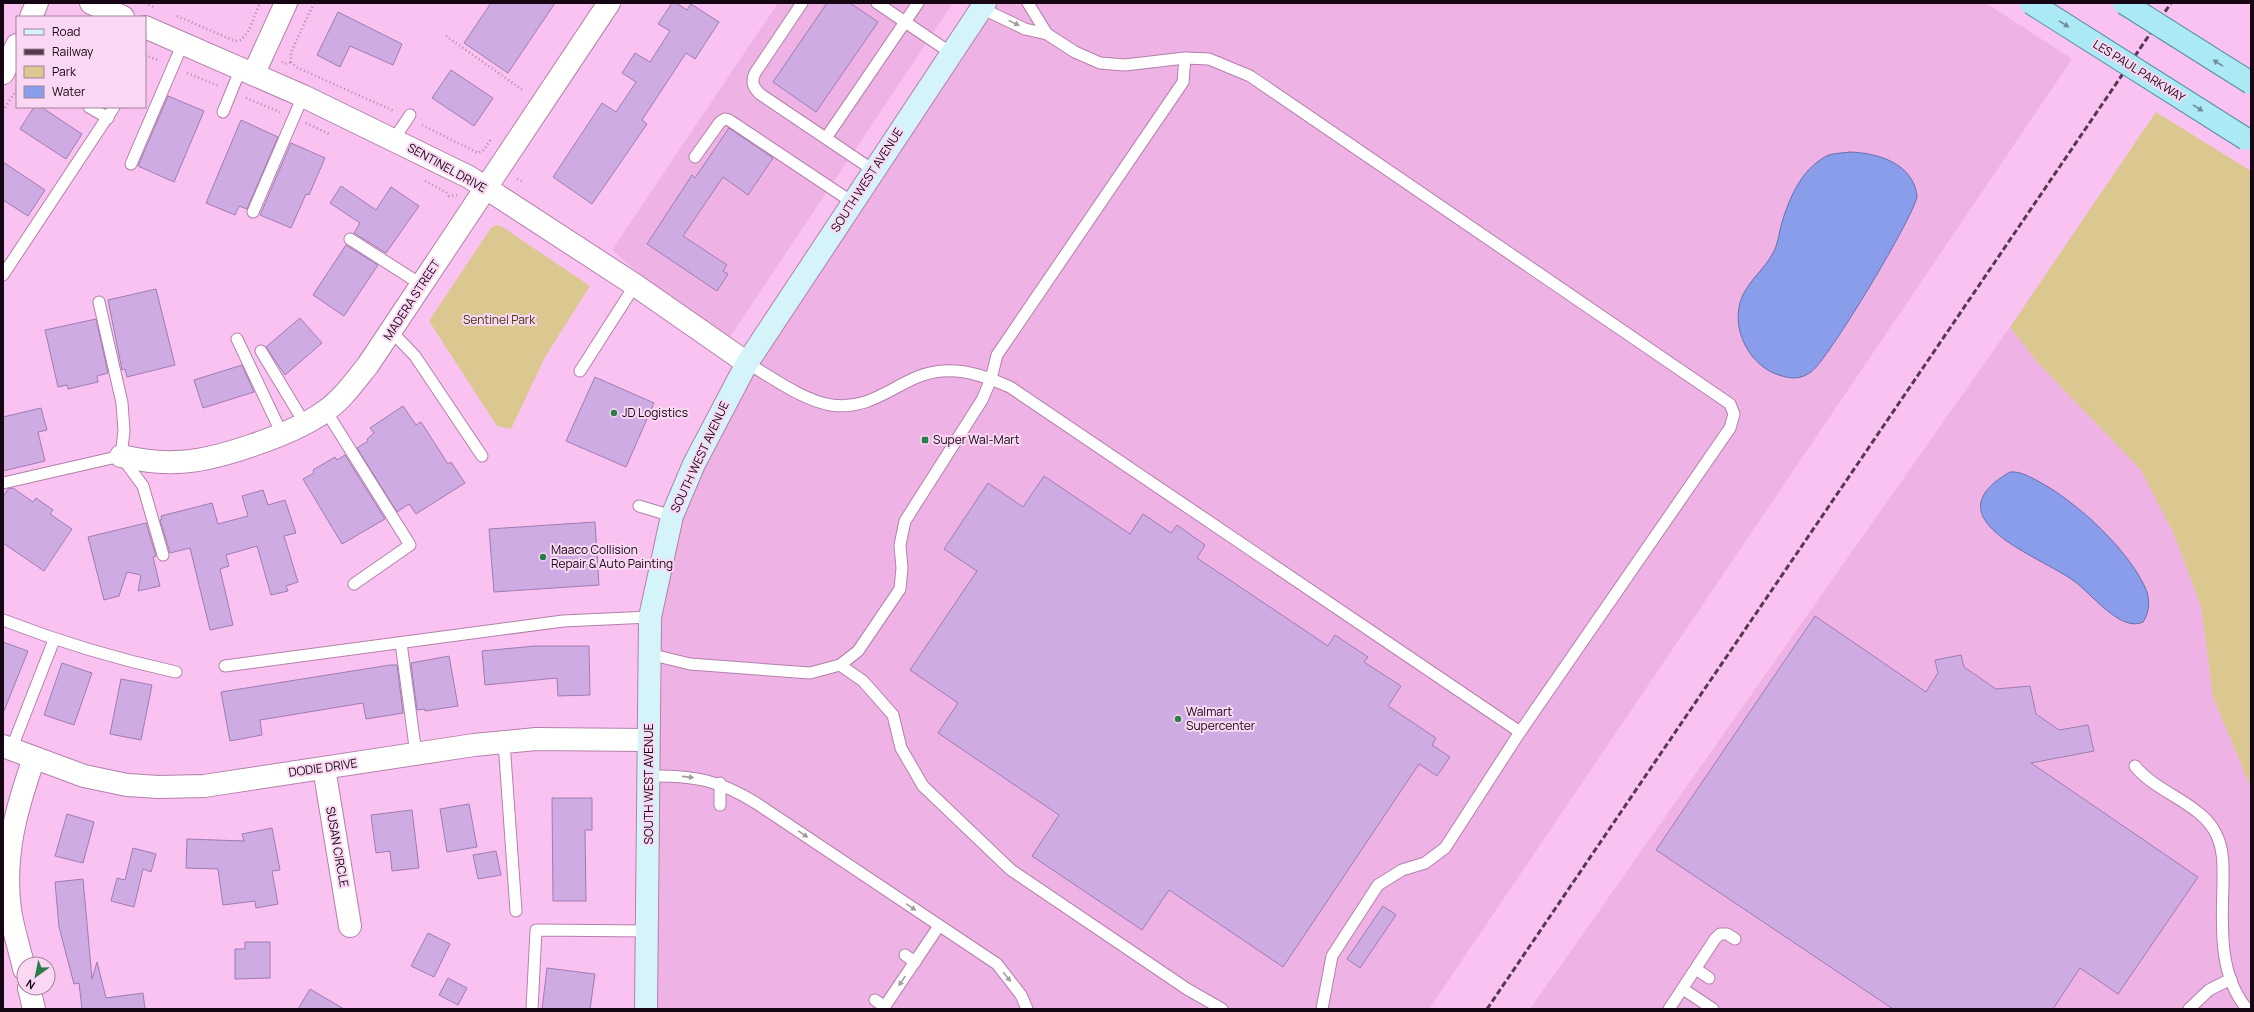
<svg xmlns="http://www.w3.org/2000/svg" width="2254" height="1012" font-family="Manrope,sans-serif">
<rect width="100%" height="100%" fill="#fac2f0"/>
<!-- built -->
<g fill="#efb2e5">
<path d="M 778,3 L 953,3 L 726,343 L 687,316 L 612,250 Z"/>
<path d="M 988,3 L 1986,3 L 2072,59 L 1429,1009 L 648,1009 L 652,616 L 695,464 Z"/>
<path d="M 2010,327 L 2038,363 L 2141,470 L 2173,532 L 2201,606 L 2213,697 L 2251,788 L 2251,1009 L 1530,1009 Z"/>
</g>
<!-- green -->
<g fill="#dac890">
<path d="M 2156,112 L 2251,171 L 2251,788 L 2213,697 L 2201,606 L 2173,532 L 2141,470 L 2038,363 L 2010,327 Z"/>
<path d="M 496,225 L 501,226 L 590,286 L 545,357 L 511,429 L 497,426 L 429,321 L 491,228 Z"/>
</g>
<!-- water -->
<g fill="#8a9deb" stroke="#676faa">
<path d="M 1850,152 C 1878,153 1912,163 1917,195 C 1919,209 1826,363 1811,372 C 1801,379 1793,379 1782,376 C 1750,368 1729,328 1742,297 C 1749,280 1766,268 1774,251 C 1779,241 1779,230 1783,219 C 1791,194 1804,166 1829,155 C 1835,153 1844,153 1850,152 Z"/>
<path d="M 2010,472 C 2019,471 2028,476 2036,480 C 2075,500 2131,551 2147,592 C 2150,603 2149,613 2143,622 C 2121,633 2091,593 2074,581 C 2040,556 1928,519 2010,472 Z"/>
</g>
<!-- building -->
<g fill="#ceabe3" stroke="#9e7cb1">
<path d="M 491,3 L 555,3 L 508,73 L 464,43 Z"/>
<path d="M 672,3 L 676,3 L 687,10 L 691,4 L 719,22 L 695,59 L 686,53 L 642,120 L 647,124 L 592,204 L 553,177 L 602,103 L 616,112 L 636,82 L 622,73 L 635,53 L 650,62 L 670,31 L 658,24 Z"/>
<path d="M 827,3 L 850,3 L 878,22 L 816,112 L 773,82 Z"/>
<path d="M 338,12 L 402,44 L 393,65 L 350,46 L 340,67 L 317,55 Z"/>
<path d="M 451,70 L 493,98 L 474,126 L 432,98 Z"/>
<path d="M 168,96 L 204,111 L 174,182 L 138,166 Z"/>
<path d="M 34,107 L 41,107 L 82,134 L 66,159 L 20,129 Z"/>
<path d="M 241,120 L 278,137 L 247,209 L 239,206 L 235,215 L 206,203 Z"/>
<path d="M 729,128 L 773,158 L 748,195 L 723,177 L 683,236 L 727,265 L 723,271 L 728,274 L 717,291 L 647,244 L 692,175 L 695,178 Z"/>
<path d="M 291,143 L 325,158 L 309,195 L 306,194 L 291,228 L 260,215 Z"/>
<path d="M 3,162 L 45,190 L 28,216 L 3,200 Z"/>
<path d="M 341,186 L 376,210 L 391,187 L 419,206 L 386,253 L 354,233 L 360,223 L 330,203 Z"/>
<path d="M 346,245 L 378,265 L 344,316 L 313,295 Z"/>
<path d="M 156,289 L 175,365 L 127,377 L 125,369 L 122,370 L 108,300 Z"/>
<path d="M 300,318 L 322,343 L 285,375 L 266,347 Z"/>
<path d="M 96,319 L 108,373 L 97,376 L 98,382 L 68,389 L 67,385 L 58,387 L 45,330 Z"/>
<path d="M 242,365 L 254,392 L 203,408 L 194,380 Z"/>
<path d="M 595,377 L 654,403 L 626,467 L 566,441 Z"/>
<path d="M 403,406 L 416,425 L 421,422 L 448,464 L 451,462 L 465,483 L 416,514 L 409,504 L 397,512 L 357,448 L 368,441 L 367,439 L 374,433 L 370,428 Z"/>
<path d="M 41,408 L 47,430 L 38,432 L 45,461 L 3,471 L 3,417 Z"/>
<path d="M 345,455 L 385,519 L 342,544 L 303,479 L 314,473 L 313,470 L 335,457 L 337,460 Z"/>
<path d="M 1044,476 L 1130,534 L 1143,514 L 1171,533 L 1177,525 L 1205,545 L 1197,558 L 1328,646 L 1335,635 L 1368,657 L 1364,662 L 1401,686 L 1388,706 L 1436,738 L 1432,745 L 1450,757 L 1437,776 L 1419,764 L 1283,967 L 1169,890 L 1142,930 L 1032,856 L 1059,815 L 938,733 L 958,703 L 910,670 L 977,571 L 944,549 L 988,483 L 1023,507 Z"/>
<path d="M 13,488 L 33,502 L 36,498 L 53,510 L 50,514 L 72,529 L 44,571 L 3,543 L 3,497 L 8,489 Z"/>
<path d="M 263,490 L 268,505 L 285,500 L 296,533 L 284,536 L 298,582 L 286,586 L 288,591 L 271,595 L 257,546 L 226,555 L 229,566 L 220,569 L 233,625 L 210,630 L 190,548 L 170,553 L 160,520 L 162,519 L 161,516 L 212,503 L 218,524 L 248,516 L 242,496 Z"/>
<path d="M 595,522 L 599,585 L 494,592 L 489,529 Z"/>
<path d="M 146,523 L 156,556 L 153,557 L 160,586 L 138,591 L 141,575 L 127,572 L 119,596 L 104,600 L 88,537 Z"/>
<path d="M 1815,616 L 1926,692 L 1938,673 L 1935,660 L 1961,655 L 1964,667 L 1996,689 L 2030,686 L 2036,714 L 2059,730 L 2088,725 L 2094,751 L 2031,763 L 2198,877 L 2118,994 L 2080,968 L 2053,1009 L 1893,1009 L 1656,850 Z"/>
<path d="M 3,642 L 28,651 L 4,711 L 3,710 Z"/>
<path d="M 535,646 L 589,646 L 590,695 L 558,696 L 557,678 L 485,685 L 482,651 Z"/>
<path d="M 449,656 L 458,706 L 425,711 L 425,709 L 417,710 L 411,663 Z"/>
<path d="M 62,663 L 92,673 L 74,725 L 44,715 Z"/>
<path d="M 390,665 L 397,665 L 403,713 L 366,719 L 363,703 L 260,720 L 262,735 L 230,741 L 221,692 Z"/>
<path d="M 121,679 L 152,685 L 141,740 L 110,734 Z"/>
<path d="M 552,798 L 592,798 L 592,830 L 585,830 L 586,901 L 553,901 Z"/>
<path d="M 469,804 L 477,847 L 447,852 L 440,809 Z"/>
<path d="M 412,810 L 419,868 L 392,871 L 390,851 L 376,853 L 371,815 Z"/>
<path d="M 67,814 L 94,822 L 83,863 L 55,856 Z"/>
<path d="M 272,828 L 280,870 L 272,871 L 278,904 L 256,908 L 255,901 L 223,905 L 218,869 L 186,868 L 187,839 L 244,841 L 242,834 Z"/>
<path d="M 133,848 L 156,854 L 151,872 L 143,869 L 134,907 L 111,901 L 117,878 L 125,880 Z"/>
<path d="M 496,851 L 501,875 L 478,879 L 473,855 Z"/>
<path d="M 83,879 L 92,979 L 97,962 L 106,998 L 143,993 L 145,1009 L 82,1009 L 79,983 L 74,984 L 59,927 L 55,882 Z"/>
<path d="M 1383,906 L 1396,915 L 1360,968 L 1347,959 Z"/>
<path d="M 428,933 L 450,944 L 434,977 L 411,966 Z"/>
<path d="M 245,942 L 270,942 L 270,978 L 235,979 L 235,949 L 245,949 Z"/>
<path d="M 547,968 L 595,974 L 590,1009 L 542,1009 Z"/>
<path d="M 448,978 L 467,988 L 458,1005 L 439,995 Z"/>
<path d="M 310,989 L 344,1009 L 298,1009 Z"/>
</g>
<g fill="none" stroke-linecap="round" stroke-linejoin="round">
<defs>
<g id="lane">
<path d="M 802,3 L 755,73 C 751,82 753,87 760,94 L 873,170"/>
<path d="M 877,3 L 951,53"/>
<path d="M 1028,3 L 1047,34"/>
<path d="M 981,8 L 1025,29 L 1047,34 L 1075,52 L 1100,63 L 1125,65 L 1185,58 L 1209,59 L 1250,76 L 1730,404 L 1734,414 L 1730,428 L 1520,732 L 1445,848 L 1425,863 L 1402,870 L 1378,885 L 1332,956 L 1322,1009"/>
<path d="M 89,107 L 108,118"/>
<path d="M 223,112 L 241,68"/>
<path d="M 826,138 L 918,3"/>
<path d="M 394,139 L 410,115"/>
<path d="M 695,157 L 720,122 L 725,119 L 729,120 L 852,202"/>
<path d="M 131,164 L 183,43"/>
<path d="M 253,212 L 303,96"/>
<path d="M 350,239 L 422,285"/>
<path d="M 3,275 L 114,107"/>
<path d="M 99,302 L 122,403 L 124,431 L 121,456 L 143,486 L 163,555"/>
<path d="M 391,331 L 415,356 L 482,456"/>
<path d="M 237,339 L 282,434"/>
<path d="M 261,351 L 305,424"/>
<path d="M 747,363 C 773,378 802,400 831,405 C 877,412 902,373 943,371 C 967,369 989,378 1010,387 L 1520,732"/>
<path d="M 580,371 L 635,285"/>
<path d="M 326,411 L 410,545 L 354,584"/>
<path d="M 3,483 L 121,456"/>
<path d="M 639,506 L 672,516"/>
<path d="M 3,620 C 60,642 116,659 176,672"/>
<path d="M 401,643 L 416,754"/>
<path d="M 649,654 L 690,664 L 810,673 L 840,665 L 858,651 L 900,589 L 902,568 L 900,545 L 905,521 L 982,400 L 991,379 L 997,355 L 1183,82 L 1185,58"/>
<path d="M 840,665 L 863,681 L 893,715 L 901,748 L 923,786 L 1011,870 L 1187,989 L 1222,1009"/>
<path d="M 225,666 L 563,621 L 650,617"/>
<path d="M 504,742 L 516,911"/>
<path d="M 11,750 L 54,640"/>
<path d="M 2135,766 C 2156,793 2204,804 2217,836 C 2224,851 2223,868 2223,884 C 2222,926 2218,974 2247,1009"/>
<path d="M 649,776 C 693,775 719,780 756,803 L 997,964 L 1021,995 L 1027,1009"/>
<path d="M 720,783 L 720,805"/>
<path d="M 905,955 L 915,962"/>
<path d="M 1696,969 L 1709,978"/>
<path d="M 1683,989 L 1713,1009"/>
<path d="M 875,1000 L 885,1007"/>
<path d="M 532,1009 L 536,930 L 647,931"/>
<path d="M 883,1009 L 939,926"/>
<path d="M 1669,1009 L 1715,939 L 1720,934 L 1727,934 L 1735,939"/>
<path d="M 2189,1009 L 2209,990 L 2231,979"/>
</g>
<g id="street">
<path d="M 91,3 L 123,17"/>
<path d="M 31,17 L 37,3"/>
<path d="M 145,27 L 303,96 L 469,177 L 635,285 L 747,363"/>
<path d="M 3,73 L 17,45"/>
<path d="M 254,73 L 286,3"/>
<path d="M 121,456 C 139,460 157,463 175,462 C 214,462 293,434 324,412 C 342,400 355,381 368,365 L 609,3"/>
<path d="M 3,746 L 84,776 L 127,785 L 159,787 L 204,786 L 474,745 L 536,739 L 648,740"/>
<path d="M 324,768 L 350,926"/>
<path d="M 24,969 C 20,950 13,930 10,910 C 3,855 16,810 34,758"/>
<path d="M 29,988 L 34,1009"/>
</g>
<path id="secondary" d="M 646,1009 L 650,617 L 672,516 L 694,464 L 747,363 L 985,3"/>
</defs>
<!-- lane casing -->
<use href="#lane" stroke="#b380ab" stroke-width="13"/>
<!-- street casing -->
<use href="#street" stroke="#b380ab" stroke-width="24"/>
<!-- secondary casing -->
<use href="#secondary" stroke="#b380ab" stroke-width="24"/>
<!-- path -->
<g stroke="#b287aa" stroke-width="2.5" stroke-dasharray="1 3" stroke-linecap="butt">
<path d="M 145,3 L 154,7"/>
<path d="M 314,3 L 291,52 L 291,62 L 296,67 L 394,111"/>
<path d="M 177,16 L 235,41 L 241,40 L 248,32 L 260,3"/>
<path d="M 446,36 L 524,91"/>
<path d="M 145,55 L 160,61"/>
<path d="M 282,62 L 285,64 L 291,62"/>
<path d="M 187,73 L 219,86"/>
<path d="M 246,98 L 280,112"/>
<path d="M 3,111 L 17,89"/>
<path d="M 306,123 L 331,135"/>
<path d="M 422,125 L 478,153 L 484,150 L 491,139"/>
<path d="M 517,179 L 524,182"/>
<path d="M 425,181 L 446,192 L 449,196 L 457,195"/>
</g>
<!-- lane -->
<use href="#lane" stroke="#fff" stroke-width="11"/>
<!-- street -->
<use href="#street" stroke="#fff" stroke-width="22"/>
<!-- secondary -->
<use href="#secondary" stroke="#d5f4fa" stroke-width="22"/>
<!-- rail -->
<path stroke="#54394f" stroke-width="3" stroke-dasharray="6 3" stroke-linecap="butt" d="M 1487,1009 L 2171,3"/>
<defs>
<g id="primary-bridge">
<path d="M 2031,3 L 2246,139"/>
<path d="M 2124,3 L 2251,83"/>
</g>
</defs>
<!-- primary-bridge casing -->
<use href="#primary-bridge" stroke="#528fa2" stroke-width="24" stroke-linecap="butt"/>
<!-- primary-bridge -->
<use href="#primary-bridge" stroke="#abe9f5" stroke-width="22"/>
</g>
<!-- one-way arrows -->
<defs><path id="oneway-solid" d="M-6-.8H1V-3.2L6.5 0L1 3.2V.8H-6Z"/></defs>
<g fill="#a29ba1">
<use href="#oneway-solid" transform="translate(1014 23) rotate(26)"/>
<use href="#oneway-solid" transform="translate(688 777) rotate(6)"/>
<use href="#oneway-solid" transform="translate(803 834) rotate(34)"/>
<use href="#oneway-solid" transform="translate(911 907) rotate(34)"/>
<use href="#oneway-solid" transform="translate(1007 977) rotate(51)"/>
<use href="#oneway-solid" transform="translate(902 981) rotate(124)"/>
</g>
<g fill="#6f8e9b">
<use href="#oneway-solid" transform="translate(2064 24) rotate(32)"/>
<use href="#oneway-solid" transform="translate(2218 63) rotate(-148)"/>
<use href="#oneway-solid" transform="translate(2198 108) rotate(32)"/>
</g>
<!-- markers -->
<g fill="#2e7b4a" stroke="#fad8f3" stroke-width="1.5">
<circle cx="614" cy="413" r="4"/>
<rect x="921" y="436" width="8" height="8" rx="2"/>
<circle cx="543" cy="557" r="4"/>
<circle cx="1178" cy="719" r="4"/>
</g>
<g text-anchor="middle" stroke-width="4" stroke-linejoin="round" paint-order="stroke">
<!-- street labels -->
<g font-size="12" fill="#160513" stroke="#fad8f3">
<text transform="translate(2139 71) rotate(32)" y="4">LES PAUL PARKWAY</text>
<text transform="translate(447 168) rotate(29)" y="4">SENTINEL DRIVE</text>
<text transform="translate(867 180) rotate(-57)" y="4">SOUTH WEST AVENUE</text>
<text transform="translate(412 300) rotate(-57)" y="4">MADERA STREET</text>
<text transform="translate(700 457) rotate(-65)" y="4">SOUTH WEST AVENUE</text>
<text transform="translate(323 768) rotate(-8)" y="4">DODIE DRIVE</text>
<text transform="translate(649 784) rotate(-90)" y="4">SOUTH WEST AVENUE</text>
<text transform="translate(337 847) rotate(80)" y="4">SUSAN CIRCLE</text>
</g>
<!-- park labels -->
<g font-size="12" fill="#41360e" stroke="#fad8f3">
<text x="499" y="324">Sentinel Park</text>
</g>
<!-- poi labels -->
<g font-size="12" fill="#160513" stroke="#fad8f3" text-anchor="start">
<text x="622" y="417">JD Logistics</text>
<text x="933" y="444">Super Wal-Mart</text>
<text x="551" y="554">Maaco Collision<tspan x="551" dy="14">Repair &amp; Auto Painting</tspan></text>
<text x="1186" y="716">Walmart<tspan x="1186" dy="14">Supercenter</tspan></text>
</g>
</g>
<!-- border -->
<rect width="2254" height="1012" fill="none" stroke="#160513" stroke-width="8"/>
<!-- legend -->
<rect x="16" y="16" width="130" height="92" fill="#fad8f3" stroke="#9f8499"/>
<rect x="24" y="29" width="20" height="6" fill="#d5f4fa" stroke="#9f8499"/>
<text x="52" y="36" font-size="12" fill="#160513">Road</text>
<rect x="24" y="49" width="20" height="6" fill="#54394f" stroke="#9f8499"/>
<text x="52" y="56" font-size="12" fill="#160513">Railway</text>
<rect x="24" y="66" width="20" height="12" fill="#dac890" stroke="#9f8499"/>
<text x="52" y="76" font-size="12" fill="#160513">Park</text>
<rect x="24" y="86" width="20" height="12" fill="#8a9deb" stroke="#9f8499"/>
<text x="52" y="96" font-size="12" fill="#160513">Water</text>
<!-- north arrow -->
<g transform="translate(36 976) rotate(213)"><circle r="19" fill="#fad8f3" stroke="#9f8499"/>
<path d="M0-3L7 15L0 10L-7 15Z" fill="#2e7b4a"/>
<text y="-6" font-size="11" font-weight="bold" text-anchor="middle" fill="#160513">N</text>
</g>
</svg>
